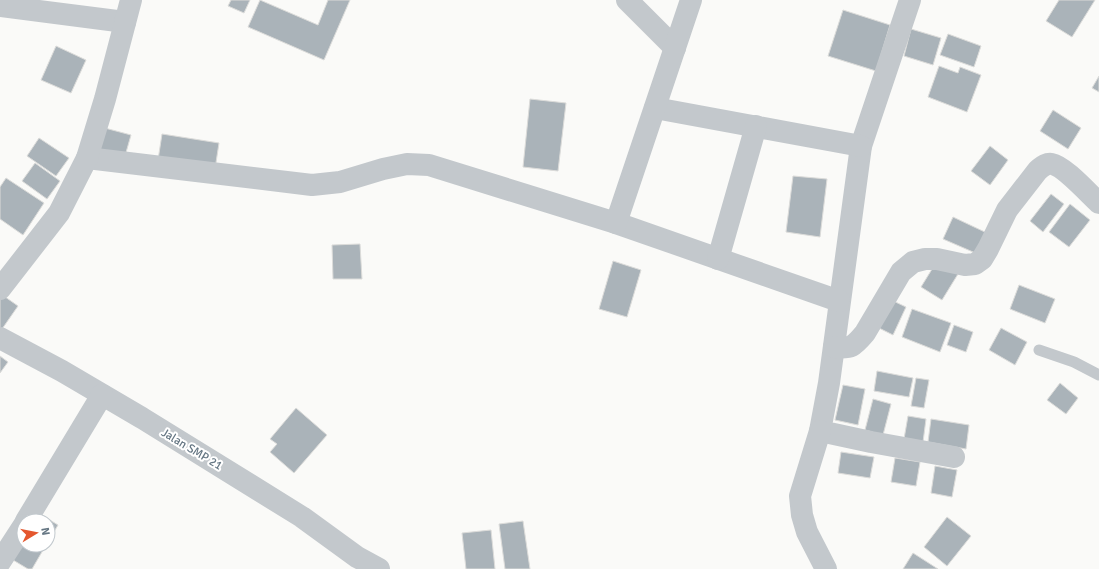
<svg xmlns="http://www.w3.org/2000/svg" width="1099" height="569" font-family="Signika,sans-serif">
<rect width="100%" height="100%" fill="#fafaf8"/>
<!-- building -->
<g fill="#aab3b9" stroke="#dcdcda">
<path d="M 231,0 L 250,0 L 244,13 L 228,6 Z"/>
<path d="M 260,0 L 318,25 L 328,0 L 350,0 L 324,60 L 248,27 Z"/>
<path d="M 1059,0 L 1095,0 L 1072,37 L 1046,21 Z"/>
<path d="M 843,10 L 890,25 L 876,71 L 828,56 Z"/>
<path d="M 911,29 L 941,38 L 933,65 L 904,56 Z"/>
<path d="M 948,34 L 981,46 L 974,67 L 940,55 Z"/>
<path d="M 56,46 L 86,60 L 71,93 L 41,80 Z"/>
<path d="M 939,66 L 958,73 L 960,67 L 981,75 L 967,112 L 928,97 Z"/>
<path d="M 1099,76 L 1099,92 L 1092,88 Z"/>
<path d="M 530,99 L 566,103 L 558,171 L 523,167 Z"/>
<path d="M 1053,110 L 1081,128 L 1068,149 L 1040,131 Z"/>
<path d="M 101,127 L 131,135 L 125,156 L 95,148 Z"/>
<path d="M 162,134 L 219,143 L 215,169 L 158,160 Z"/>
<path d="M 39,138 L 69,158 L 56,176 L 27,156 Z"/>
<path d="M 990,146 L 1008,160 L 990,185 L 971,171 Z"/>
<path d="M 35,163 L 60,181 L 47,199 L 22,181 Z"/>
<path d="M 793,176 L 827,179 L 820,237 L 786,232 Z"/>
<path d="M 6,178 L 44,203 L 23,235 L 0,219 L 0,187 Z"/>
<path d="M 1051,194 L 1064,204 L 1043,232 L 1030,221 Z"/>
<path d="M 1070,204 L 1090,220 L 1069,247 L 1049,232 Z"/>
<path d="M 953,217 L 989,234 L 980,255 L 943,239 Z"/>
<path d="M 360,244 L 362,279 L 333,279 L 332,245 Z"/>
<path d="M 613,261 L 641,270 L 627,317 L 599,309 Z"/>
<path d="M 937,261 L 958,274 L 942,300 L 921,287 Z"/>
<path d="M 1019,285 L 1055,299 L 1045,323 L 1010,309 Z"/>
<path d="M 1,294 L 18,306 L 2,329 L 0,328 L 0,296 Z"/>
<path d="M 889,299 L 906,307 L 893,335 L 877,327 Z"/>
<path d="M 912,309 L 951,323 L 940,352 L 902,337 Z"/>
<path d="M 954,325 L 973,332 L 966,352 L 947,345 Z"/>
<path d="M 1001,328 L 1027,342 L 1015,365 L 989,350 Z"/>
<path d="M 0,356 L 8,362 L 0,373 Z"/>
<path d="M 877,371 L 913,378 L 909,397 L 874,391 Z"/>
<path d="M 916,378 L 929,380 L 924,408 L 911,406 Z"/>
<path d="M 1060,383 L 1078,398 L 1066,414 L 1047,400 Z"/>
<path d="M 843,385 L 865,389 L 858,425 L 835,420 Z"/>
<path d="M 873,399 L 891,404 L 883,435 L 865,430 Z"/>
<path d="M 296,408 L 327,435 L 294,473 L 270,452 L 277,444 L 270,439 Z"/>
<path d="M 908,416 L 926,419 L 923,442 L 904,439 Z"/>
<path d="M 931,419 L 969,425 L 966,449 L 928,442 Z"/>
<path d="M 841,452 L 874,457 L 870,478 L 838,473 Z"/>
<path d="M 895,458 L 920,462 L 916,486 L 891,482 Z"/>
<path d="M 935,466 L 957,470 L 952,497 L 931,493 Z"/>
<path d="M 35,511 L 58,525 L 48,542 L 48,521 L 29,521 Z"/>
<path d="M 947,517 L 971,536 L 947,566 L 924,547 Z"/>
<path d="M 523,521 L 530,569 L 505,569 L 499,524 Z"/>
<path d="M 491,530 L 495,569 L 466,569 L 462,533 Z"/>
<path d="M 24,545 L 46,545 L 32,569 L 28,569 L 8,557 Z"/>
<path d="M 913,553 L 938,569 L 903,569 Z"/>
</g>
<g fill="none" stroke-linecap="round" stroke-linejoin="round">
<!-- service -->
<path stroke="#c3c8cc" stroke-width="11" d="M 1039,350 L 1074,362 L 1099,375"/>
<!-- minor -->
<g stroke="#c3c8cc" stroke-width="22">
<path d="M 627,0 L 675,48"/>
<path d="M 910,0 L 861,146 L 829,383 L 820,431 L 871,442 L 954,457"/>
<path d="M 0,6 L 125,22"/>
<path d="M 655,108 L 861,146"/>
<path d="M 87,158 L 312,185 L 340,182 L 383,169 L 407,164 L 429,165 L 616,223 L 839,301"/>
<path d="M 616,223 L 691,0"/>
<path d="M 718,259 L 756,126"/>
<path d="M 0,289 L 59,213 L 87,158 L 105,99 L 131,0"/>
<path d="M 0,338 L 62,371 L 142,418 L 302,517 L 357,557 L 379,569"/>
<path d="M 834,347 C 852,349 854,346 865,333 L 901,272 L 913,262 L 925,259 L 937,259 L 965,265 L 975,264 L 982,259 L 988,249 L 1007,210 L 1038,170 C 1042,167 1046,163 1052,164 C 1064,166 1089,194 1099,203"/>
<path d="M 820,431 L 800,496 L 802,515 L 807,532 L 826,569"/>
<path d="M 26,521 L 102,395"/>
<path d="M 0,562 L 24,525"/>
</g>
</g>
<g text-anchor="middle" stroke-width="4" stroke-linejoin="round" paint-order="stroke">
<!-- street labels -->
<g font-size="12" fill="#657683" stroke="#fff">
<text transform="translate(192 449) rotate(31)" y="4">Jalan SMP 21</text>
</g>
</g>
<!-- north arrow -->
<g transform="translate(36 533) rotate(80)"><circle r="19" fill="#ffffff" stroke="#c1c8cd"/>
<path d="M0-3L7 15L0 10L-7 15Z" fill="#e4572e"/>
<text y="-6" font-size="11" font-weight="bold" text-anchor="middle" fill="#657683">N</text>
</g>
</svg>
